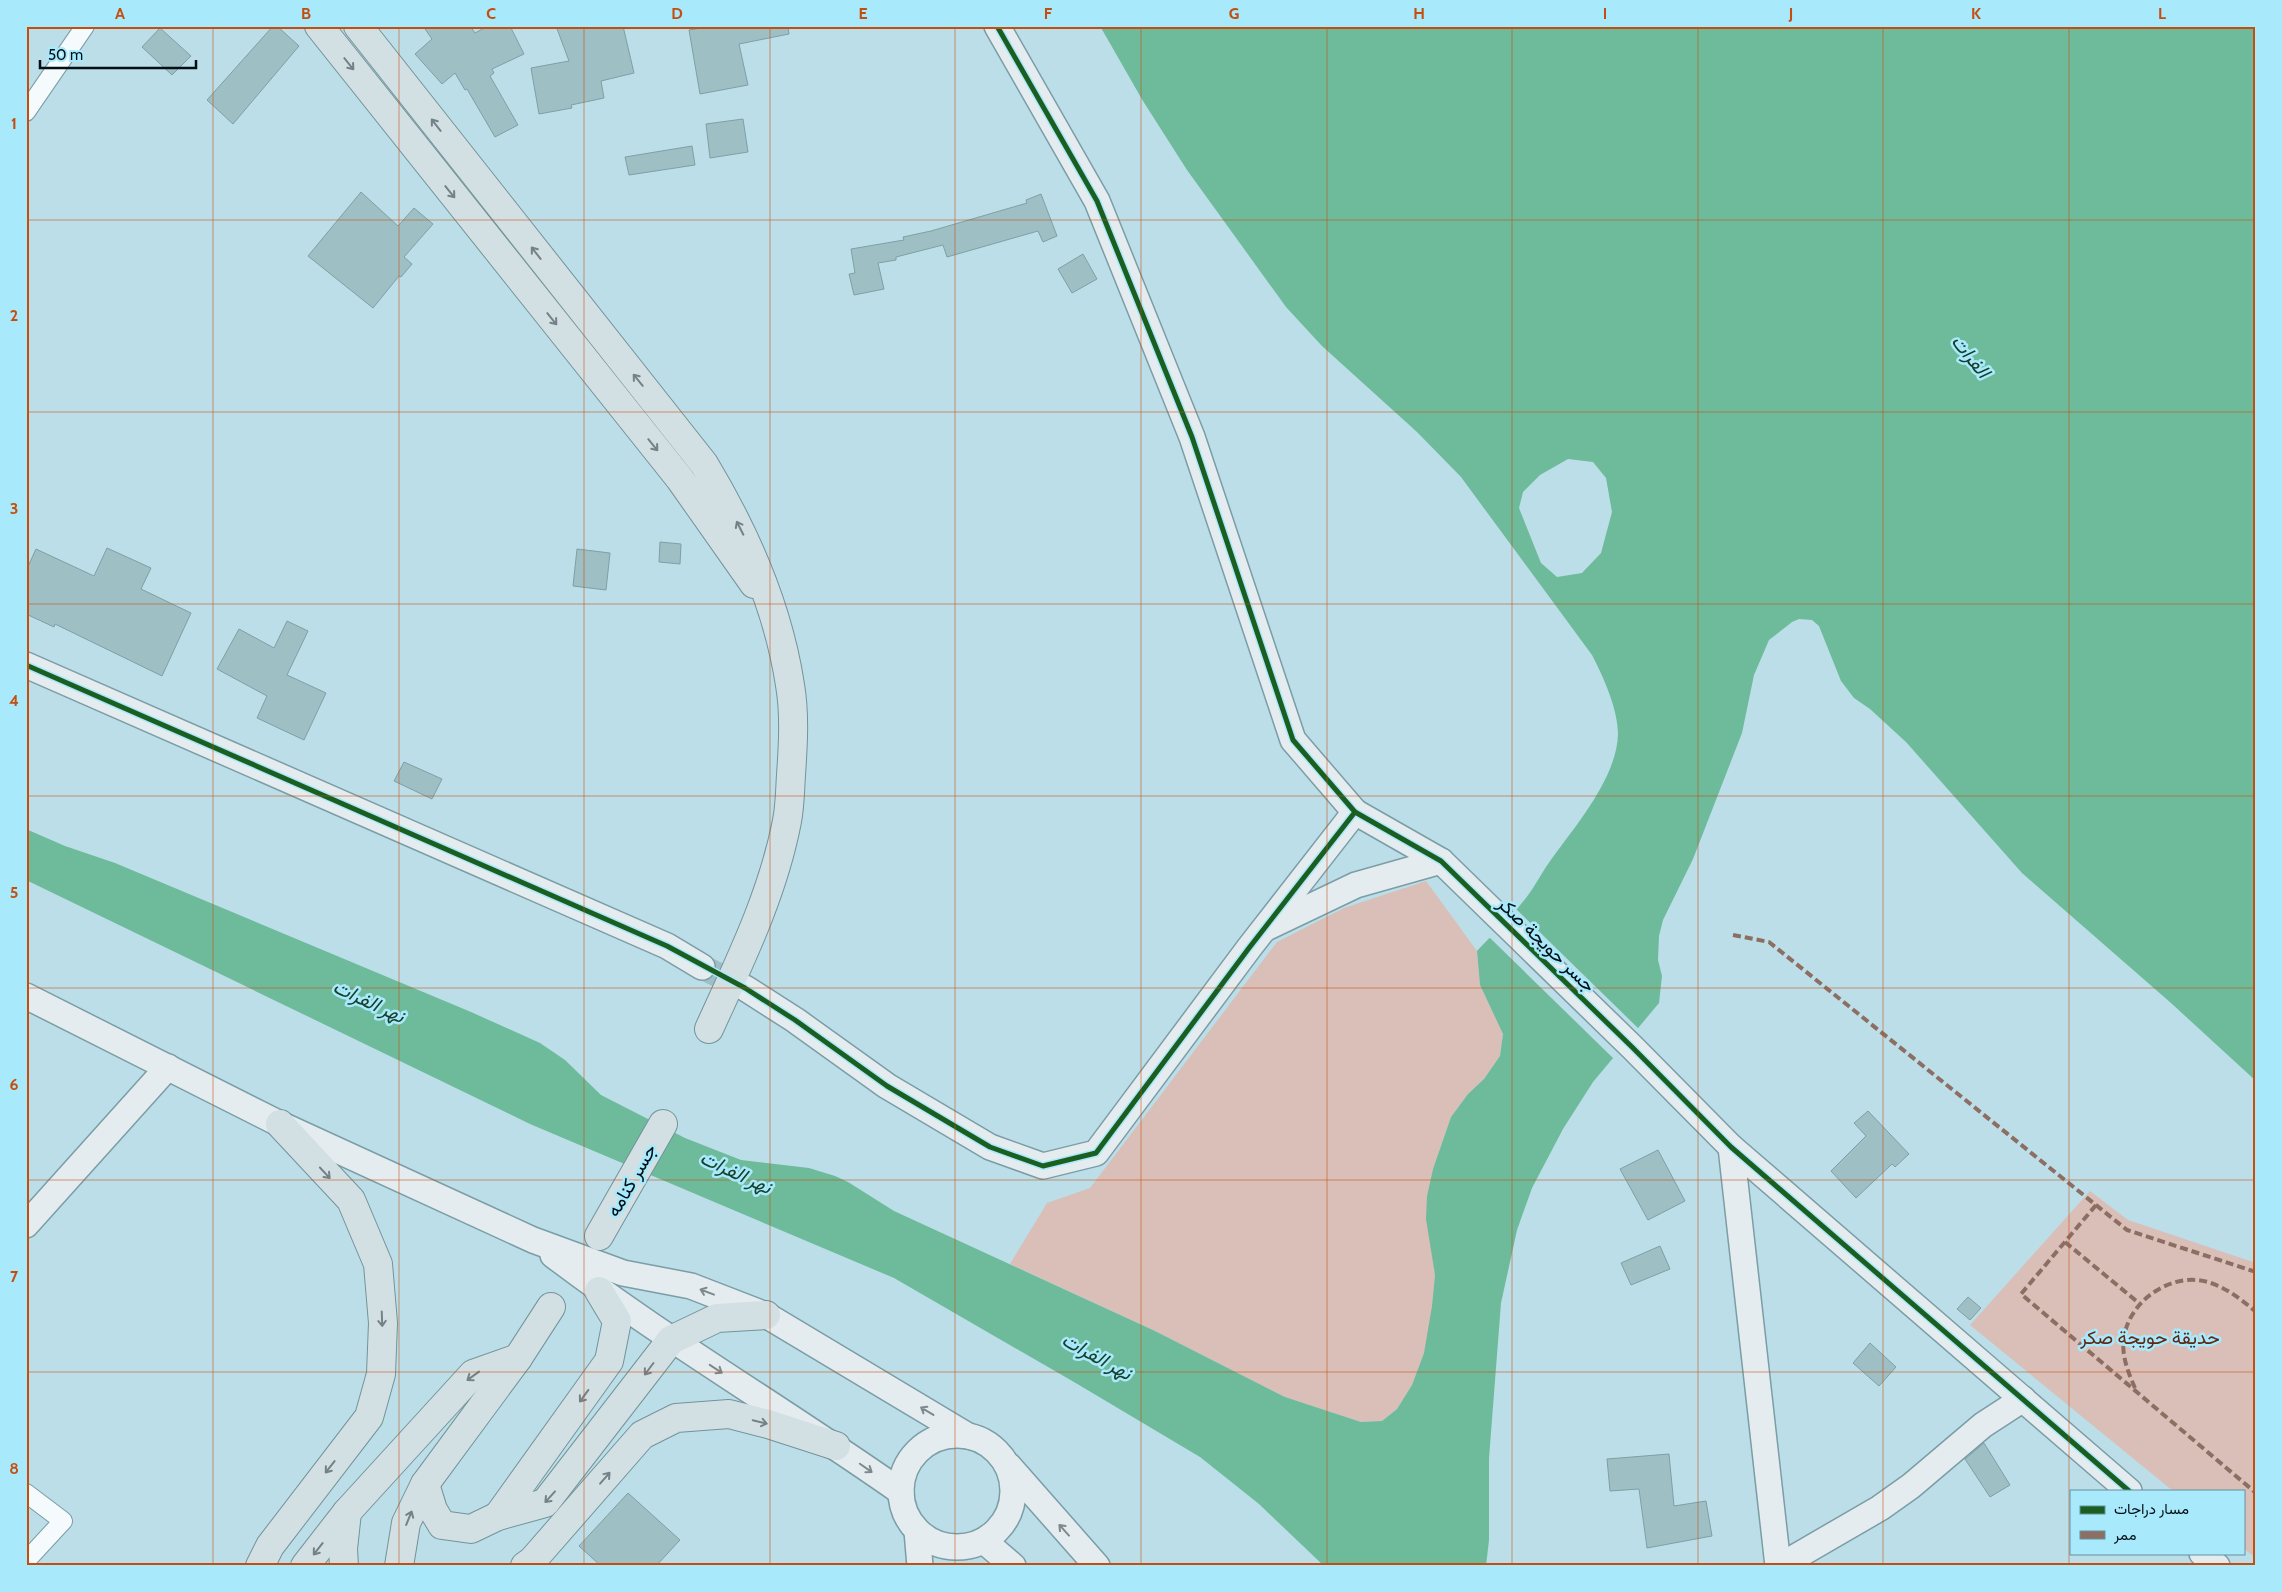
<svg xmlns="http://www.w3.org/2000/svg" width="2282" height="1592" font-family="Cabin,Vazirmatn,sans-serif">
<rect width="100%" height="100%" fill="#bbdee8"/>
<!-- green -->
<g fill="#d9bfb7">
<path d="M 1426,881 L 1477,951 L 1480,985 L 1503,1034 L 1500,1056 L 1484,1079 L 1468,1094 L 1451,1117 L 1433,1169 L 1427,1196 L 1435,1275 L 1430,1329 L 1424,1353 L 1412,1385 L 1397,1409 L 1382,1421 L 1361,1422 L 1285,1397 L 1155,1331 L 1010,1264 L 1047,1203 L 1090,1188 L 1277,942 L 1344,908 Z"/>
<path d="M 2090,1191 L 2128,1220 L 2256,1263 L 2256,1558 L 2243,1548 L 2243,1491 L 2173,1491 L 1970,1325 Z"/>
</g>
<!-- water -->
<path fill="#6dbb9a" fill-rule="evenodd" d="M 1100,26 L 2256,26 L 2256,1081 L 2171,1003 L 2022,873 L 1906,742 L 1870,709 L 1854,698 L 1841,681 L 1819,626 L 1812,620 L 1799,619 L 1792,622 L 1769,640 L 1754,675 L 1742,733 L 1693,859 L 1663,920 L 1659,936 L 1658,960 L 1662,976 L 1659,1003 L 1593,1082 L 1563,1129 L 1532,1188 L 1517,1230 L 1501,1303 L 1489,1458 L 1489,1540 L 1486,1566 L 1324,1566 L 1259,1504 L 1200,1457 L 1074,1382 L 894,1278 L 530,1124 L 26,880 L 26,829 L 65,846 L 115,863 L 471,1012 L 540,1043 L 565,1060 L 601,1095 L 685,1138 L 741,1160 L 809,1168 L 835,1176 L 848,1182 L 894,1211 L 1155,1331 L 1285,1397 L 1361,1422 L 1382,1421 L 1397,1409 L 1412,1385 L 1424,1353 L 1432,1306 L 1435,1275 L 1426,1219 L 1427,1196 L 1433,1169 L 1451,1117 L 1468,1094 L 1484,1079 L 1500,1056 L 1503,1034 L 1480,985 L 1477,951 C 1493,934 1511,917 1526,898 C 1536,885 1543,870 1553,857 C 1577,824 1617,777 1618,734 C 1618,709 1603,676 1592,655 L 1461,477 L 1417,432 L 1322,346 L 1286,307 L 1187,170 L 1143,101 ZM 1568,459 L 1593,462 L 1606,478 L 1612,512 L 1601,553 L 1582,573 L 1557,577 L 1541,563 L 1519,508 L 1523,492 L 1540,475 Z"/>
<!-- pier -->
<path fill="#bbdee8" d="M 1514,907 L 1640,1030 L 1615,1060 L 1488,936 Z"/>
<!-- building -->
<g fill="#9ebfc4" stroke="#7ea0a5">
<path d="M 273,26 L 277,26 L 299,46 L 233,124 L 207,100 Z"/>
<path d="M 423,26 L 470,26 L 475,33 L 488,26 L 510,26 L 524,54 L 492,69 L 494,73 L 490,76 L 518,125 L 495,137 L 467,89 L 465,90 L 455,73 L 442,84 L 415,54 L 432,39 Z"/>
<path d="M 556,26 L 623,26 L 634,73 L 601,81 L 604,98 L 571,105 L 572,108 L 539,114 L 531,68 L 569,61 Z"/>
<path d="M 713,26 L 788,26 L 789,34 L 739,44 L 748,85 L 700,94 L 689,30 Z"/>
<path d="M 160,28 L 191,56 L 172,75 L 142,47 Z"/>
<path d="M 743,119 L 748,152 L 710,158 L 706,124 Z"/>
<path d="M 692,146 L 695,165 L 629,175 L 625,157 Z"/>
<path d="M 361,192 L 398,226 L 414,208 L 433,224 L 404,257 L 412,264 L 401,277 L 399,276 L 373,308 L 308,256 Z"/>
<path d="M 1041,194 L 1057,236 L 1043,242 L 1038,231 L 947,257 L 943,245 L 896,257 L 896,260 L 878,263 L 884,289 L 854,295 L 849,274 L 855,273 L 851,249 L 904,240 L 903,237 L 931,231 L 1027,203 L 1026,200 Z"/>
<path d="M 1083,254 L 1097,279 L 1072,293 L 1058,269 Z"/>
<path d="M 660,542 L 681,544 L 680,564 L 659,562 Z"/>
<path d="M 107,548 L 151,568 L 141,589 L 191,613 L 162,676 L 55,624 L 54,627 L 26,614 L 26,571 L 36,549 L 94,576 Z"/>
<path d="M 577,549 L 610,553 L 606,590 L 573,586 Z"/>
<path d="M 287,621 L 308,631 L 287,675 L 326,693 L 304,740 L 257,718 L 267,696 L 217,669 L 239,629 L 274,648 Z"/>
<path d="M 404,762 L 442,779 L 432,799 L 394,781 Z"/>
<path d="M 1868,1111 L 1909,1154 L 1895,1167 L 1892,1164 L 1856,1198 L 1831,1171 L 1866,1136 L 1854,1123 Z"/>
<path d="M 1658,1150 L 1685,1201 L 1648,1220 L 1620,1169 Z"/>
<path d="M 1660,1246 L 1670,1269 L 1631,1285 L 1621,1263 Z"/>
<path d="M 1968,1297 L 1981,1308 L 1970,1320 L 1957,1309 Z"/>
<path d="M 1870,1343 L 1896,1367 L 1879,1386 L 1853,1363 Z"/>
<path d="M 1984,1443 L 2010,1485 L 1990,1497 L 1965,1459 Z"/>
<path d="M 1669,1454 L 1674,1506 L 1706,1501 L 1712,1536 L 1647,1548 L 1639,1489 L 1610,1491 L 1607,1459 Z"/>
<path d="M 628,1493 L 680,1540 L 656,1566 L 601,1566 L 579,1546 Z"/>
</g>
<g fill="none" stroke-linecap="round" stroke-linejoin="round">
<!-- secondary-tunnel -->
<path stroke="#9fbfc8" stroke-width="25" stroke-dasharray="25 12" stroke-linecap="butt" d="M 702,967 L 745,988"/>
<defs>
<g id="street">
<path d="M 26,112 L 85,26"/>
<path d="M 26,1493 L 63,1521 L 26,1561"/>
</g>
<g id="secondary">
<path d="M 26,665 L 667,946 L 702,967"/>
<path d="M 1355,812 L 1441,861 L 1633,1048 L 1731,1147 L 2129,1491"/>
<path d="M 1268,927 L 1356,885 L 1441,861"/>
<path d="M 745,988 L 795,1020 L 887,1086 L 990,1147 L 1043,1166 L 1096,1153 L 1249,948 L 1355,812 L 1293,740 L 1192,437 L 1097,201 L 997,26"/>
<path d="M 26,996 L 280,1124 L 533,1240 L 623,1273 L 691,1286 L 766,1315 L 968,1436"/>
<path d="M 1731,1147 L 1778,1566"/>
<path d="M 26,1225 L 168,1067"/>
<path d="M 553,1255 C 665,1340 786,1411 901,1492"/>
<circle cx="957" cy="1491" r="56"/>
<path d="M 1009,1466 L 1097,1566"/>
<path d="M 917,1531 L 920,1566"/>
<path d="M 984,1541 L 1013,1566"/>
<path d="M 2202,1553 L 2217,1566"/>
<path d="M 1780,1566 L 1880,1508 L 1911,1486 L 1983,1425 L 2023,1399"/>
</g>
<g id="primary">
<path d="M 319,26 L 680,479 L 754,584"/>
<path d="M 358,26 L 704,464 C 745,532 778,606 790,685 C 795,714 793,746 791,775 C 790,790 790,806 787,821 C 773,894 740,961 709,1029"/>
<path d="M 599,1236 L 663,1124"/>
<path d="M 425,1484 L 433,1510 L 442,1525 L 471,1529 L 498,1516 L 545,1503 L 671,1340 L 717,1318 L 766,1315"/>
<path d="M 498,1516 L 609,1361 L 617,1321 L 599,1291"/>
<path d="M 260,1566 L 270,1546 L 369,1417 L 381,1374 L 383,1323 L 378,1264 L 351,1200 L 280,1124"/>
<path d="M 305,1566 L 347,1512 L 473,1374 L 518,1358"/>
<path d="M 344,1566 L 343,1549 L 347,1512"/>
<path d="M 399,1566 L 406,1523 L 425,1484 L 518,1358 L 551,1307"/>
<path d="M 525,1566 L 532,1561 L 642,1435 L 676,1418 L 729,1414 L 768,1424 L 836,1446"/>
</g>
</defs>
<!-- street casing -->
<use href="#street" stroke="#7b9da5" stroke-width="20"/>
<!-- secondary casing -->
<use href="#secondary" stroke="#7b9da5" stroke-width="28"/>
<!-- primary casing -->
<use href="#primary" stroke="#73939a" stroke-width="30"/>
<!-- street -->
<use href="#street" stroke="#f5fafc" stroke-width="18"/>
<!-- secondary -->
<use href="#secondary" stroke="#e4ecef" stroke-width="25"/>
<!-- primary -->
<use href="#primary" stroke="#d2e0e3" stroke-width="28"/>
<!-- quiet -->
<g stroke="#8d6e63" stroke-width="4" stroke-dasharray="8 4" stroke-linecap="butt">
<path d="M 1733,935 L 1769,942 L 2127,1230 L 2256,1272"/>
<path d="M 2096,1205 L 2021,1294 L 2256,1493"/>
<path d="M 2065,1242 L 2140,1304"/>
<path d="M 2135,1388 C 2128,1372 2121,1355 2124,1337 C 2130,1299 2174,1270 2211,1283 C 2228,1289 2242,1300 2256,1312"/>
</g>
<defs>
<g id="cycleway">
<path d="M 26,665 L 667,946 L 745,988 L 795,1020 L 887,1086 L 990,1147 L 1043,1166 L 1096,1153 L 1249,948 L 1355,812 L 1293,740 L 1192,437 L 1097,201 L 997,26"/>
<path d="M 1355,812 L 1441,861 L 1633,1048 L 1731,1147 L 2129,1491"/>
</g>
</defs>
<!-- cycleway casing -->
<use href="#cycleway" stroke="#a8e9fb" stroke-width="8"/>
<!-- cycleway -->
<use href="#cycleway" stroke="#1b5e20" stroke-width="5"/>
</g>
<!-- one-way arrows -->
<defs><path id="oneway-shaft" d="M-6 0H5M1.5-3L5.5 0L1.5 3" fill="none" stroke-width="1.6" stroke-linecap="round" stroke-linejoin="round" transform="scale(1.25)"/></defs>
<g stroke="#748287">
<use href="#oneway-shaft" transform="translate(349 64) rotate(51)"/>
<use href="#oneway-shaft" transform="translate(436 125) rotate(-128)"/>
<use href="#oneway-shaft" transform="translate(450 192) rotate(51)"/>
<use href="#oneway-shaft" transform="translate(536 253) rotate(-128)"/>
<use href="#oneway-shaft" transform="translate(552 319) rotate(51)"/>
<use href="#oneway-shaft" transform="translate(638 380) rotate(-129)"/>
<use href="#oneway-shaft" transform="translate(653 445) rotate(51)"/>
<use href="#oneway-shaft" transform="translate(740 528) rotate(-117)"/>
<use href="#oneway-shaft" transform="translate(325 1173) rotate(47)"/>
<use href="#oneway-shaft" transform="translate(382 1319) rotate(88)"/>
<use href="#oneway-shaft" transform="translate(649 1369) rotate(127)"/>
<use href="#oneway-shaft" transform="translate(473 1376) rotate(144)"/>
<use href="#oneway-shaft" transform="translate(584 1396) rotate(126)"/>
<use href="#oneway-shaft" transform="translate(760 1422) rotate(14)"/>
<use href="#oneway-shaft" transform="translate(330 1467) rotate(128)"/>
<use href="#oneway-shaft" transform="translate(605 1478) rotate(-49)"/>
<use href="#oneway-shaft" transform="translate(550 1497) rotate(132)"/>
<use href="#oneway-shaft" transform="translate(409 1518) rotate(-68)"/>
<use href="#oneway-shaft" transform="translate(318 1549) rotate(128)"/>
</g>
<g stroke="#7d898d">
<use href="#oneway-shaft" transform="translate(707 1292) rotate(-159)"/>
<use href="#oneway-shaft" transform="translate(716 1369) rotate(33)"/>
<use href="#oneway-shaft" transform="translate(927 1411) rotate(-149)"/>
<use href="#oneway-shaft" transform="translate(866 1468) rotate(35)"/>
<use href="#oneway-shaft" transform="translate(1064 1530) rotate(-132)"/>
</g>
<!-- grid -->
<path fill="none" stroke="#c54e0e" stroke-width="1" stroke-opacity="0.55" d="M 213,26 L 213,1566M 399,26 L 399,1566M 584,26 L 584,1566M 770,26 L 770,1566M 955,26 L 955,1566M 1141,26 L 1141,1566M 1327,26 L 1327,1566M 1512,26 L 1512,1566M 1698,26 L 1698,1566M 1883,26 L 1883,1566M 2069,26 L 2069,1566M 26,220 L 2256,220M 26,412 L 2256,412M 26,604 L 2256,604M 26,796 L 2256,796M 26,988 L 2256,988M 26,1180 L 2256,1180M 26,1372 L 2256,1372"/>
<g text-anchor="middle" stroke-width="5" stroke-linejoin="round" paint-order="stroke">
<!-- street labels -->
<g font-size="19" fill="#001016" stroke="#a8e9fb">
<text transform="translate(1547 944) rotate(44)" y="7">جسر حويجة صكر</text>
<text transform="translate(631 1180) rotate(-60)" y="7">جسر كنامه</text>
</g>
<!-- park labels -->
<g font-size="19" fill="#5f2613" stroke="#a8e9fb">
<text x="2150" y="1344">حديقة حويجة صكر</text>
</g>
<!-- water labels -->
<g font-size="20" font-style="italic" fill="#17402a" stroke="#a8e9fb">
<text transform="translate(1971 356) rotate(51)" y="7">الفرات</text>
<text transform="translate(369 1001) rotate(25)" y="7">نهر الفرات</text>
<text transform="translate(736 1172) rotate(25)" y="7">نهر الفرات</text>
<text transform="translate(1097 1356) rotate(29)" y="7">نهر الفرات</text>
</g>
</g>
<!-- border -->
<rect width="2282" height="1592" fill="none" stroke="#a8e9fb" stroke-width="55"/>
<!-- legend -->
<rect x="2070" y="1490" width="175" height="65" fill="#a8e9fb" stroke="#65929f"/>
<rect x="2080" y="1506" width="25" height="8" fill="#1b5e20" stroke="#65929f"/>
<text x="2114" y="1514" font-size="15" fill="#001016">مسار دراجات</text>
<rect x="2080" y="1531" width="25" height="8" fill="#8d6e63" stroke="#65929f"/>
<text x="2114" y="1540" font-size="15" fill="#001016">ممر</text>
<!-- scale -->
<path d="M40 60v8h156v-8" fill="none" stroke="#001016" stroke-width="2.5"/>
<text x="48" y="60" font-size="15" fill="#001016" stroke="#a8e9fb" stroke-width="4" paint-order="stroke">50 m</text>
<rect x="28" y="28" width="2226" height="1536" fill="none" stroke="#c54e0e" stroke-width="2"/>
<g font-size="16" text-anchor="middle" font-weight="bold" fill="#c54e0e">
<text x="120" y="19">A</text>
<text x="306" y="19">B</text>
<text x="491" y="19">C</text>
<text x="677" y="19">D</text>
<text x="863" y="19">E</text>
<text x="1048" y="19">F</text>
<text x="1234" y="19">G</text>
<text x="1419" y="19">H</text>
<text x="1605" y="19">I</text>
<text x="1791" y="19">J</text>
<text x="1976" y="19">K</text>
<text x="2162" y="19">L</text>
<text x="14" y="129">1</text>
<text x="14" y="321">2</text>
<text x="14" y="514">3</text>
<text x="14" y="706">4</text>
<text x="14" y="898">5</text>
<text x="14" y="1090">6</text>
<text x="14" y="1282">7</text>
<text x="14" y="1474">8</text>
</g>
</svg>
